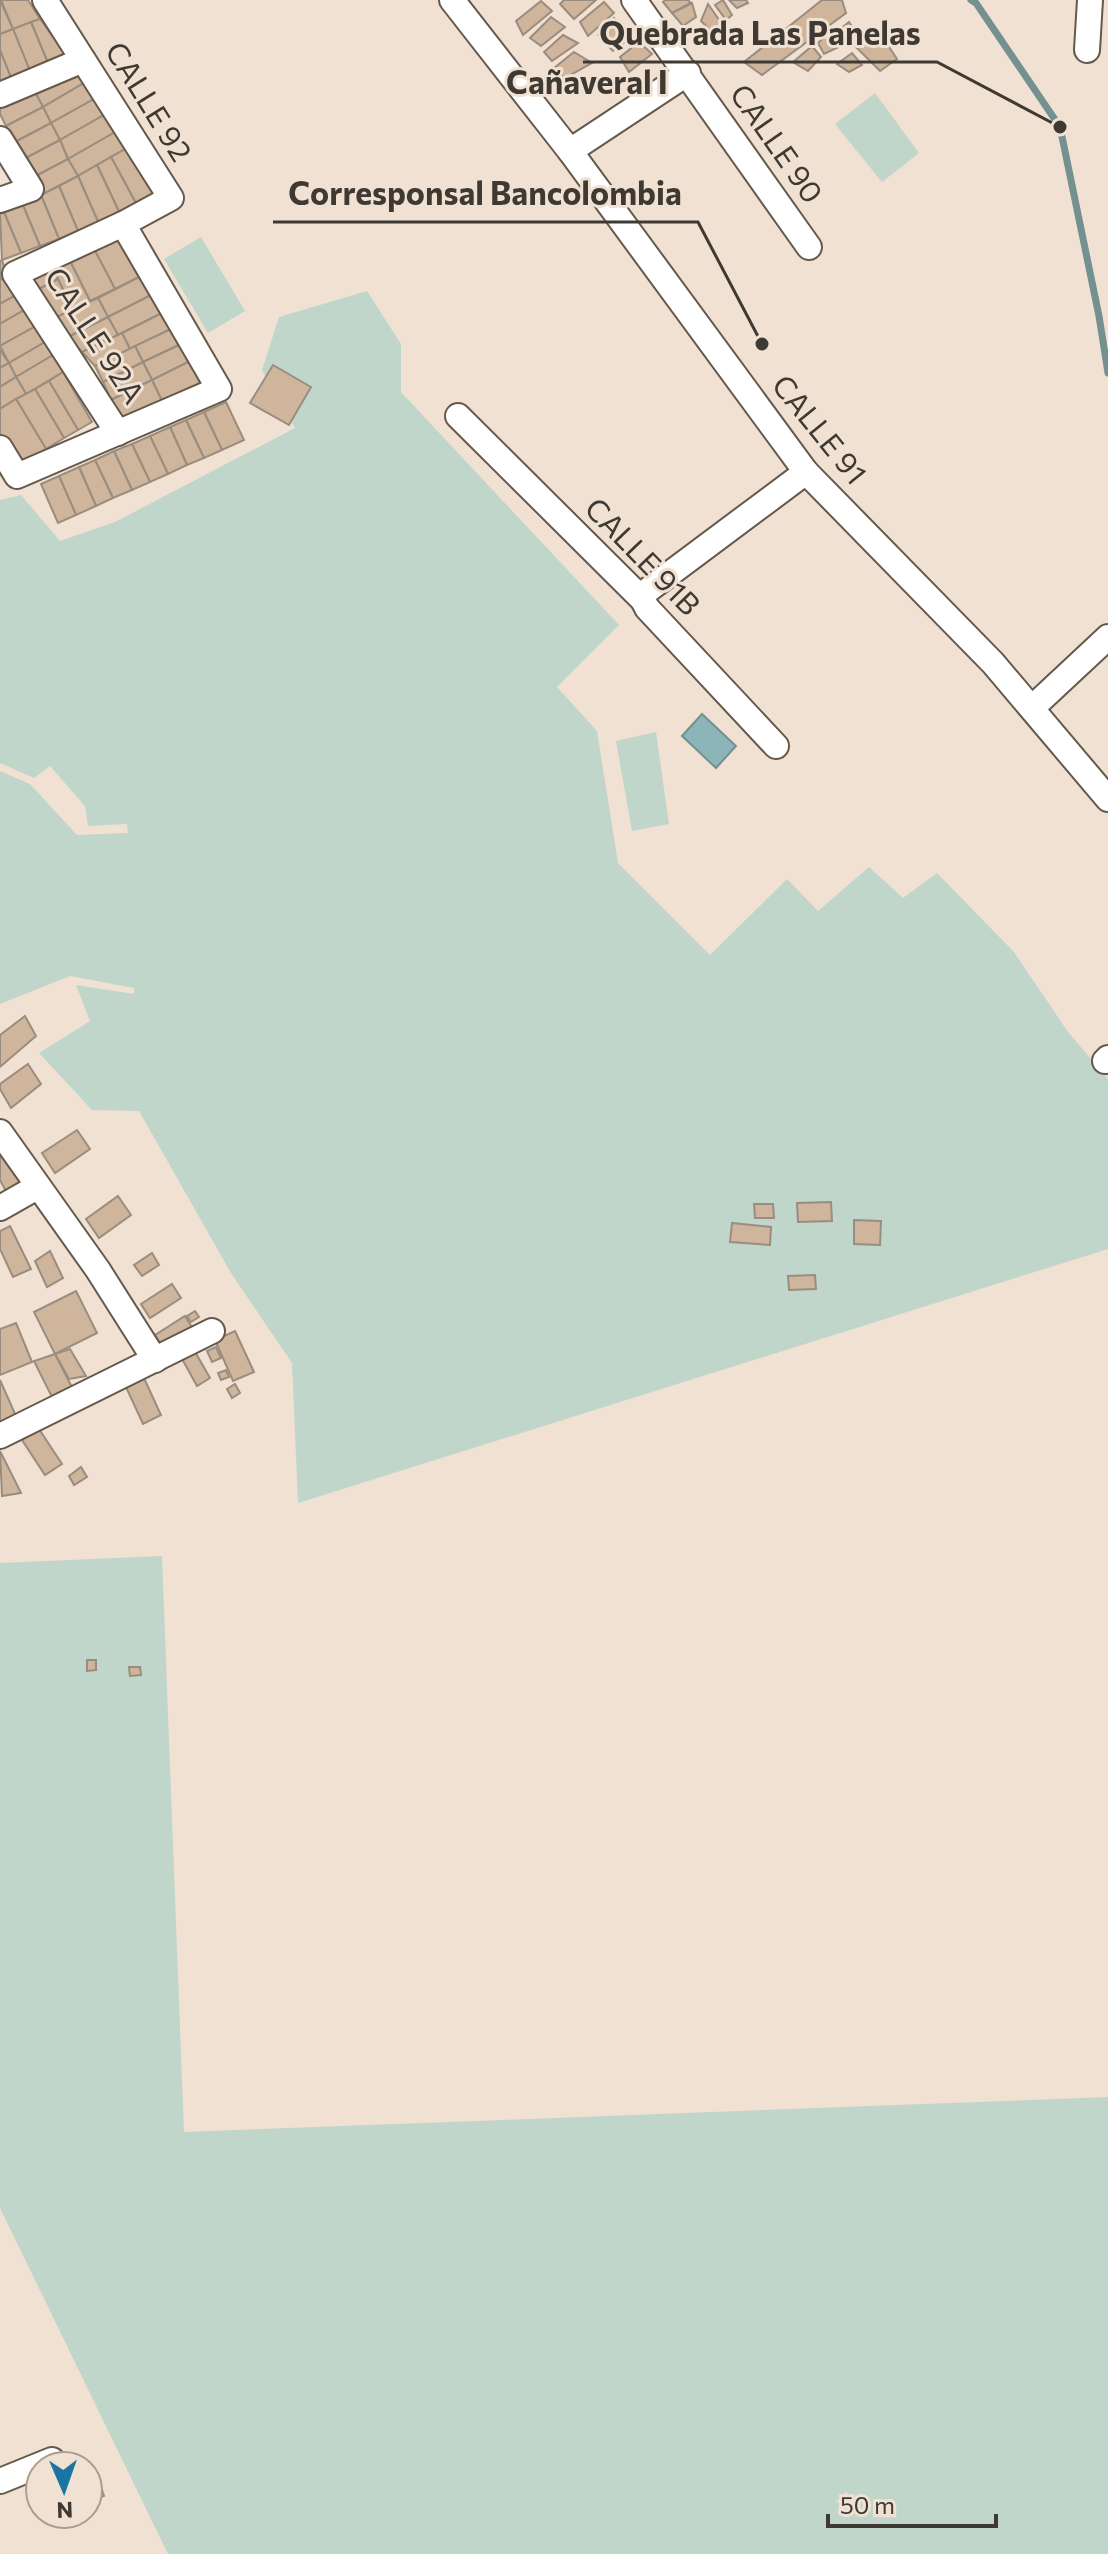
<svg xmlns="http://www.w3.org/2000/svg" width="1108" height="2554" font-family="Commissioner,sans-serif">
<rect width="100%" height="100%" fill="#f0e1d2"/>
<!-- green -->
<g fill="#c0d6cb">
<path d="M 875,93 L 919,153 L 882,182 L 835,124 Z"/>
<path d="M 201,237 L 245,311 L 208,333 L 164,259 Z"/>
<path d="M 367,291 L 401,344 L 401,392 L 619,625 L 557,687 L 597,731 L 618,863 L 710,955 L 787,879 L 818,911 L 869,867 L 903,898 L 937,873 L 1014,952 L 1068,1032 L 1108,1079 L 1108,1249 L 298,1503 L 292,1363 L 231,1273 L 139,1111 L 92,1110 L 39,1053 L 90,1021 L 76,985 L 134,994 L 134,988 L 70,976 L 0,1004 L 0,771 L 30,784 L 77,835 L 128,833 L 127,824 L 88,826 L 85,806 L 50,766 L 34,778 L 0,763 L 0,500 L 21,495 L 60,541 L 115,522 L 295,428 L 262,370 L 279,317 Z"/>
<path d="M 656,732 L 669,824 L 632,831 L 616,741 Z"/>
<path d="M 162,1556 L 184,2132 L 1108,2097 L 1108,2554 L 168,2554 L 0,2208 L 0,1563 Z"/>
</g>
<!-- water -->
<path fill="#8bb5b9" stroke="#749091" stroke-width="2" d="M 702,714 L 736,746 L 716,768 L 682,736 Z"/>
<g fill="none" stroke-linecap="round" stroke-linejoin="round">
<!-- stream -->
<path stroke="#749091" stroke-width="7" d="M 971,0 L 976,3 L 1060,127 L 1099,316 L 1108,373"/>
</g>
<!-- building -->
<g fill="#ceb59c" stroke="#9a8d7f" stroke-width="2">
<path d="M 0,0 L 13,29 L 0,34 Z"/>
<path d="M 1,0 L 28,0 L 40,19 L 13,29 Z"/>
<path d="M 564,0 L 596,0 L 574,19 L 560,4 Z"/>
<path d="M 665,0 L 688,0 L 691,3 L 672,13 L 663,2 Z"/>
<path d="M 723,0 L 732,15 L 726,20 L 715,5 Z"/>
<path d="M 729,0 L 746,0 L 748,3 L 737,8 Z"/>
<path d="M 822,0 L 842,0 L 846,13 L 762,75 L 744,62 Z"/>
<path d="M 541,1 L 552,11 L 523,35 L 516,21 Z"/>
<path d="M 604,2 L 614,13 L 588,36 L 580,22 Z"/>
<path d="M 692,3 L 696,17 L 683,26 L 672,13 Z"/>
<path d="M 708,4 L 722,24 L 712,32 L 701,21 Z"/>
<path d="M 551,17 L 565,27 L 541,46 L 530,38 Z"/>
<path d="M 614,18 L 634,35 L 613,51 L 598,35 Z"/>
<path d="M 40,19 L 70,60 L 50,68 L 31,22 Z"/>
<path d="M 31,22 L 50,68 L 32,76 L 13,29 Z"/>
<path d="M 849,22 L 859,37 L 847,44 L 834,34 Z"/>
<path d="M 13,29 L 32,76 L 13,83 L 0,50 L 0,34 Z"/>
<path d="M 878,30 L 897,59 L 880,71 L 856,47 Z"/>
<path d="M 829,33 L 841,46 L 824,54 L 818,43 Z"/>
<path d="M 563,35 L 578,43 L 552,61 L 544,52 Z"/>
<path d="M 639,42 L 652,54 L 629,72 L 620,57 Z"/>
<path d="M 812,46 L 821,57 L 808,71 L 793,62 Z"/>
<path d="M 0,50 L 13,83 L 0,88 Z"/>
<path d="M 574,52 L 592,63 L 565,78 L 554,68 Z"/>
<path d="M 852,53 L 862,65 L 849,72 L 837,64 Z"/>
<path d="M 73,67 L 84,83 L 43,107 L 33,88 Z"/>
<path d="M 84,83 L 94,99 L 51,123 L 43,107 Z"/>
<path d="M 33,88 L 43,107 L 6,126 L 0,114 L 0,105 Z"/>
<path d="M 94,99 L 104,115 L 60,140 L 51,123 Z"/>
<path d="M 43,107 L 51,123 L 15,142 L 6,126 Z"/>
<path d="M 104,115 L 117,131 L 68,159 L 60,140 Z"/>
<path d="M 51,123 L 60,140 L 24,159 L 15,142 Z"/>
<path d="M 117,131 L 127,148 L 78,176 L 68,159 Z"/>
<path d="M 60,140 L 68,159 L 32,178 L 24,159 Z"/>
<path d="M 127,148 L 156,198 L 138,207 L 111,157 Z"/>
<path d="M 111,157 L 138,207 L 121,216 L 97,165 Z"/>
<path d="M 68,159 L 78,176 L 41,195 L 32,178 Z"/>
<path d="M 97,165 L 121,216 L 99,224 L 78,176 Z"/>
<path d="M 78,176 L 99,224 L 78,231 L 59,186 Z"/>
<path d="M 59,186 L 78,231 L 59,239 L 41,195 Z"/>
<path d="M 41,195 L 59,239 L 40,246 L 22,203 Z"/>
<path d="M 22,203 L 40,246 L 21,253 L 4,212 Z"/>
<path d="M 4,212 L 21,253 L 2,260 L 0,214 Z"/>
<path d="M 121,232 L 143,275 L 115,289 L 93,247 Z"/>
<path d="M 93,247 L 115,289 L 90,301 L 69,259 Z"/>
<path d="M 69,259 L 90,301 L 73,310 L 52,267 Z"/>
<path d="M 2,260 L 7,276 L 0,280 L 0,261 Z"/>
<path d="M 52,267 L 58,279 L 35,291 L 28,279 Z"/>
<path d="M 143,275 L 153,294 L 108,317 L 98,298 Z"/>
<path d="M 7,276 L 18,294 L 0,304 L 0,280 Z"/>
<path d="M 58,279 L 73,310 L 52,319 L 35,291 Z"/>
<path d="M 18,294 L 26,309 L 0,324 L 0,304 Z"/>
<path d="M 153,294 L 164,312 L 118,335 L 108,317 Z"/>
<path d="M 98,298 L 108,317 L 68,337 L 52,319 Z"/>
<path d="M 26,309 L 36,326 L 0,346 L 0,324 Z"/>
<path d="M 164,312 L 173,328 L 130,349 L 122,333 Z"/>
<path d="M 108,317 L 118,335 L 82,352 L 68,337 Z"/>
<path d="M 36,326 L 45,342 L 9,363 L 0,346 Z"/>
<path d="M 173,328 L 181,344 L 143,362 L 135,346 Z"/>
<path d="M 122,333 L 130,349 L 95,366 L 82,352 Z"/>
<path d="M 45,342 L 53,355 L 16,377 L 9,363 Z"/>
<path d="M 181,344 L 190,361 L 152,380 L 143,362 Z"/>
<path d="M 135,346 L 143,362 L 103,382 L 95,366 Z"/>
<path d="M 0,350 L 9,363 L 0,368 Z"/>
<path d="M 53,355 L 63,372 L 26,394 L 16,377 Z"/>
<path d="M 190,361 L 200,383 L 162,401 L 152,380 Z"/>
<path d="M 143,362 L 152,380 L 111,400 L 103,382 Z"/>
<path d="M 9,363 L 16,377 L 0,387 L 0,368 Z"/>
<path d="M 273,365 L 311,387 L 289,425 L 250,403 Z"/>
<path d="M 63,372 L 92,422 L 78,430 L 49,381 Z"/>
<path d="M 16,377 L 26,394 L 0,409 L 0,387 Z"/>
<path d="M 152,380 L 162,401 L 122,421 L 111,400 Z"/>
<path d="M 49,381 L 78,430 L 64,438 L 35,389 Z"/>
<path d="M 35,389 L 64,438 L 46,449 L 16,399 Z"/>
<path d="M 16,399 L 46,449 L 17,466 L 0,437 L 0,409 Z"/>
<path d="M 226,402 L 244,440 L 222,450 L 204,412 Z"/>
<path d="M 204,412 L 222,450 L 204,458 L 186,420 Z"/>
<path d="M 186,420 L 204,458 L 187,465 L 170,427 Z"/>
<path d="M 170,427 L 187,465 L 168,474 L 150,436 Z"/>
<path d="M 150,436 L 168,474 L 150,482 L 132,444 Z"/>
<path d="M 132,444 L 150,482 L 132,490 L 114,451 Z"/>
<path d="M 114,451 L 132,490 L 113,498 L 95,460 Z"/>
<path d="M 95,460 L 113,498 L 96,506 L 79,467 Z"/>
<path d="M 79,467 L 96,506 L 76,515 L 59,476 Z"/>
<path d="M 59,476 L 76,515 L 58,523 L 41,484 Z"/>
<path d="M 25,1016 L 36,1036 L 0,1067 L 0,1035 Z"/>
<path d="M 28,1064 L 41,1084 L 11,1108 L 0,1089 L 0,1084 Z"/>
<path d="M 77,1130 L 90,1149 L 55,1173 L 42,1153 Z"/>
<path d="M 0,1153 L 25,1188 L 9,1197 L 0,1180 Z"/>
<path d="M 118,1196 L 131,1215 L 99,1238 L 86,1219 Z"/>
<path d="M 831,1202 L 832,1221 L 798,1222 L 797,1203 Z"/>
<path d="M 754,1204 L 773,1204 L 774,1218 L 755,1218 Z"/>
<path d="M 854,1220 L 881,1221 L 880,1245 L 854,1244 Z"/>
<path d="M 732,1223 L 771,1227 L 770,1245 L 730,1242 Z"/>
<path d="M 10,1226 L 31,1269 L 13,1277 L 0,1249 L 0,1231 Z"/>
<path d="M 50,1251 L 63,1278 L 47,1287 L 35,1261 Z"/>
<path d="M 152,1253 L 159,1265 L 142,1276 L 134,1265 Z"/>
<path d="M 815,1275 L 816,1289 L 789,1290 L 788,1276 Z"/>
<path d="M 172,1284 L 181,1298 L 150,1318 L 141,1304 Z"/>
<path d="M 76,1291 L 97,1333 L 55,1354 L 34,1312 Z"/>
<path d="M 195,1311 L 199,1317 L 191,1322 L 187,1316 Z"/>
<path d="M 185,1316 L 196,1334 L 167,1353 L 155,1335 Z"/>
<path d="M 16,1323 L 32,1362 L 0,1375 L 0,1329 Z"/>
<path d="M 235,1331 L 254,1372 L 233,1381 L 215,1340 Z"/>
<path d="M 216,1347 L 221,1358 L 212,1362 L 207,1351 Z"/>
<path d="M 70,1349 L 86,1376 L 69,1379 L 55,1354 Z"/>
<path d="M 194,1350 L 210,1378 L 197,1386 L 181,1357 Z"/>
<path d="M 55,1354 L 76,1395 L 56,1405 L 34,1361 Z"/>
<path d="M 226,1370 L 229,1377 L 221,1380 L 218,1373 Z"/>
<path d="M 143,1376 L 161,1415 L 143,1424 L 125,1385 Z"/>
<path d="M 0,1380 L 19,1423 L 0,1425 Z"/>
<path d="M 235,1384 L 240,1393 L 232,1398 L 227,1389 Z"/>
<path d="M 39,1429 L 62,1464 L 45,1475 L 22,1440 Z"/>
<path d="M 0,1451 L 21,1493 L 2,1496 Z"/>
<path d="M 81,1467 L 87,1477 L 74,1485 L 69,1476 Z"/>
<path d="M 87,1660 L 96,1660 L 96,1670 L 87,1671 Z"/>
<path d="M 129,1667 L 140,1667 L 141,1675 L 130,1676 Z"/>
<path d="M 98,2478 L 104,2496 L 88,2502 L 88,2481 Z"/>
</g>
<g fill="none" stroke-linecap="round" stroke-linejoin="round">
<defs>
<g id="minor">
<path d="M 45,0 L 171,198 L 123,224 L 15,274 L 118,433"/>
<path d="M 452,0 L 570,151 L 806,472 L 993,663 L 1108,799"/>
<path d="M 634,0 L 809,247"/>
<path d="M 1087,50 L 1090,0"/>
<path d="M 0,95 L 83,60"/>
<path d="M 0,139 L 31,189 L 0,200"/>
<path d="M 570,151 L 688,73"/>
<path d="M 458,416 L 643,600 L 647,608 L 776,746"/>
<path d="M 0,448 L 17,476 L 219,389 L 123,224"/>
<path d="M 643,600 L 644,593 L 806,472"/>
<path d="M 1032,708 L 1108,637"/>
<path d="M 1105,1061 L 1108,1058"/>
<path d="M 0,1132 L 98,1270 L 155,1360"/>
<path d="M 0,1208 L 37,1187"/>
<path d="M 0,1436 L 212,1331"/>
<path d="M 0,2481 L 52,2460"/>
</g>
</defs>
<!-- minor casing -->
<use href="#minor" stroke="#65594c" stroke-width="28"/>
<!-- minor -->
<use href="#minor" stroke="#fff" stroke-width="24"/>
</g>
<g text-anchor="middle" stroke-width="6" stroke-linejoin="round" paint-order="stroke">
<!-- street labels -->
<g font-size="30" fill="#3e3933" stroke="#f0e1d2">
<text transform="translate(148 102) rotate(58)" y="10">CALLE 92</text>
<text transform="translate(776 144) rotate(55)" y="10">CALLE 90</text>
<text transform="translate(94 336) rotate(57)" y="10">CALLE 92A</text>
<text transform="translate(819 430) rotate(51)" y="10">CALLE 91</text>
<text transform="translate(642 557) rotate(46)" y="10">CALLE 91B</text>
</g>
<!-- neighbourhood labels -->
<g font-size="32" font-weight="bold" fill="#3e3933" stroke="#f0e1d2">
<text x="587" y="94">Cañaveral I</text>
</g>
</g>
<!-- callouts -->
<path fill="none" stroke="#3e3933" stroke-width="3" d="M1060 127L937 62H583M762 344L698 222H273"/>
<g fill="#3e3933" stroke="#f0e1d2" stroke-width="3">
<circle cx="1060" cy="127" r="8"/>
<circle cx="762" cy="344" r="8"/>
</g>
<g font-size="32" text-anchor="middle" font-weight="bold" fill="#3e3933" stroke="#f0e1d2" stroke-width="6" stroke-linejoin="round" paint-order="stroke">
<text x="760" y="45">Quebrada Las Panelas</text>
<text x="485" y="205">Corresponsal Bancolombia</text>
</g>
<!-- north arrow -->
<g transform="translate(64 2490) rotate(178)"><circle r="38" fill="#f0e1d2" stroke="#a99e92" stroke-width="2"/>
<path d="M0-6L14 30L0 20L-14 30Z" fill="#1a75a3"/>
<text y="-12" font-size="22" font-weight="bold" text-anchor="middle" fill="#3e3933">N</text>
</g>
<!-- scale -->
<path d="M828 2514v12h168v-12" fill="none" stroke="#3e3933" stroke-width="4"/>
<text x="840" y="2514" font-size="24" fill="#3e3933" stroke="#f0e1d2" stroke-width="6" paint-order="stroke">50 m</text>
</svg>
